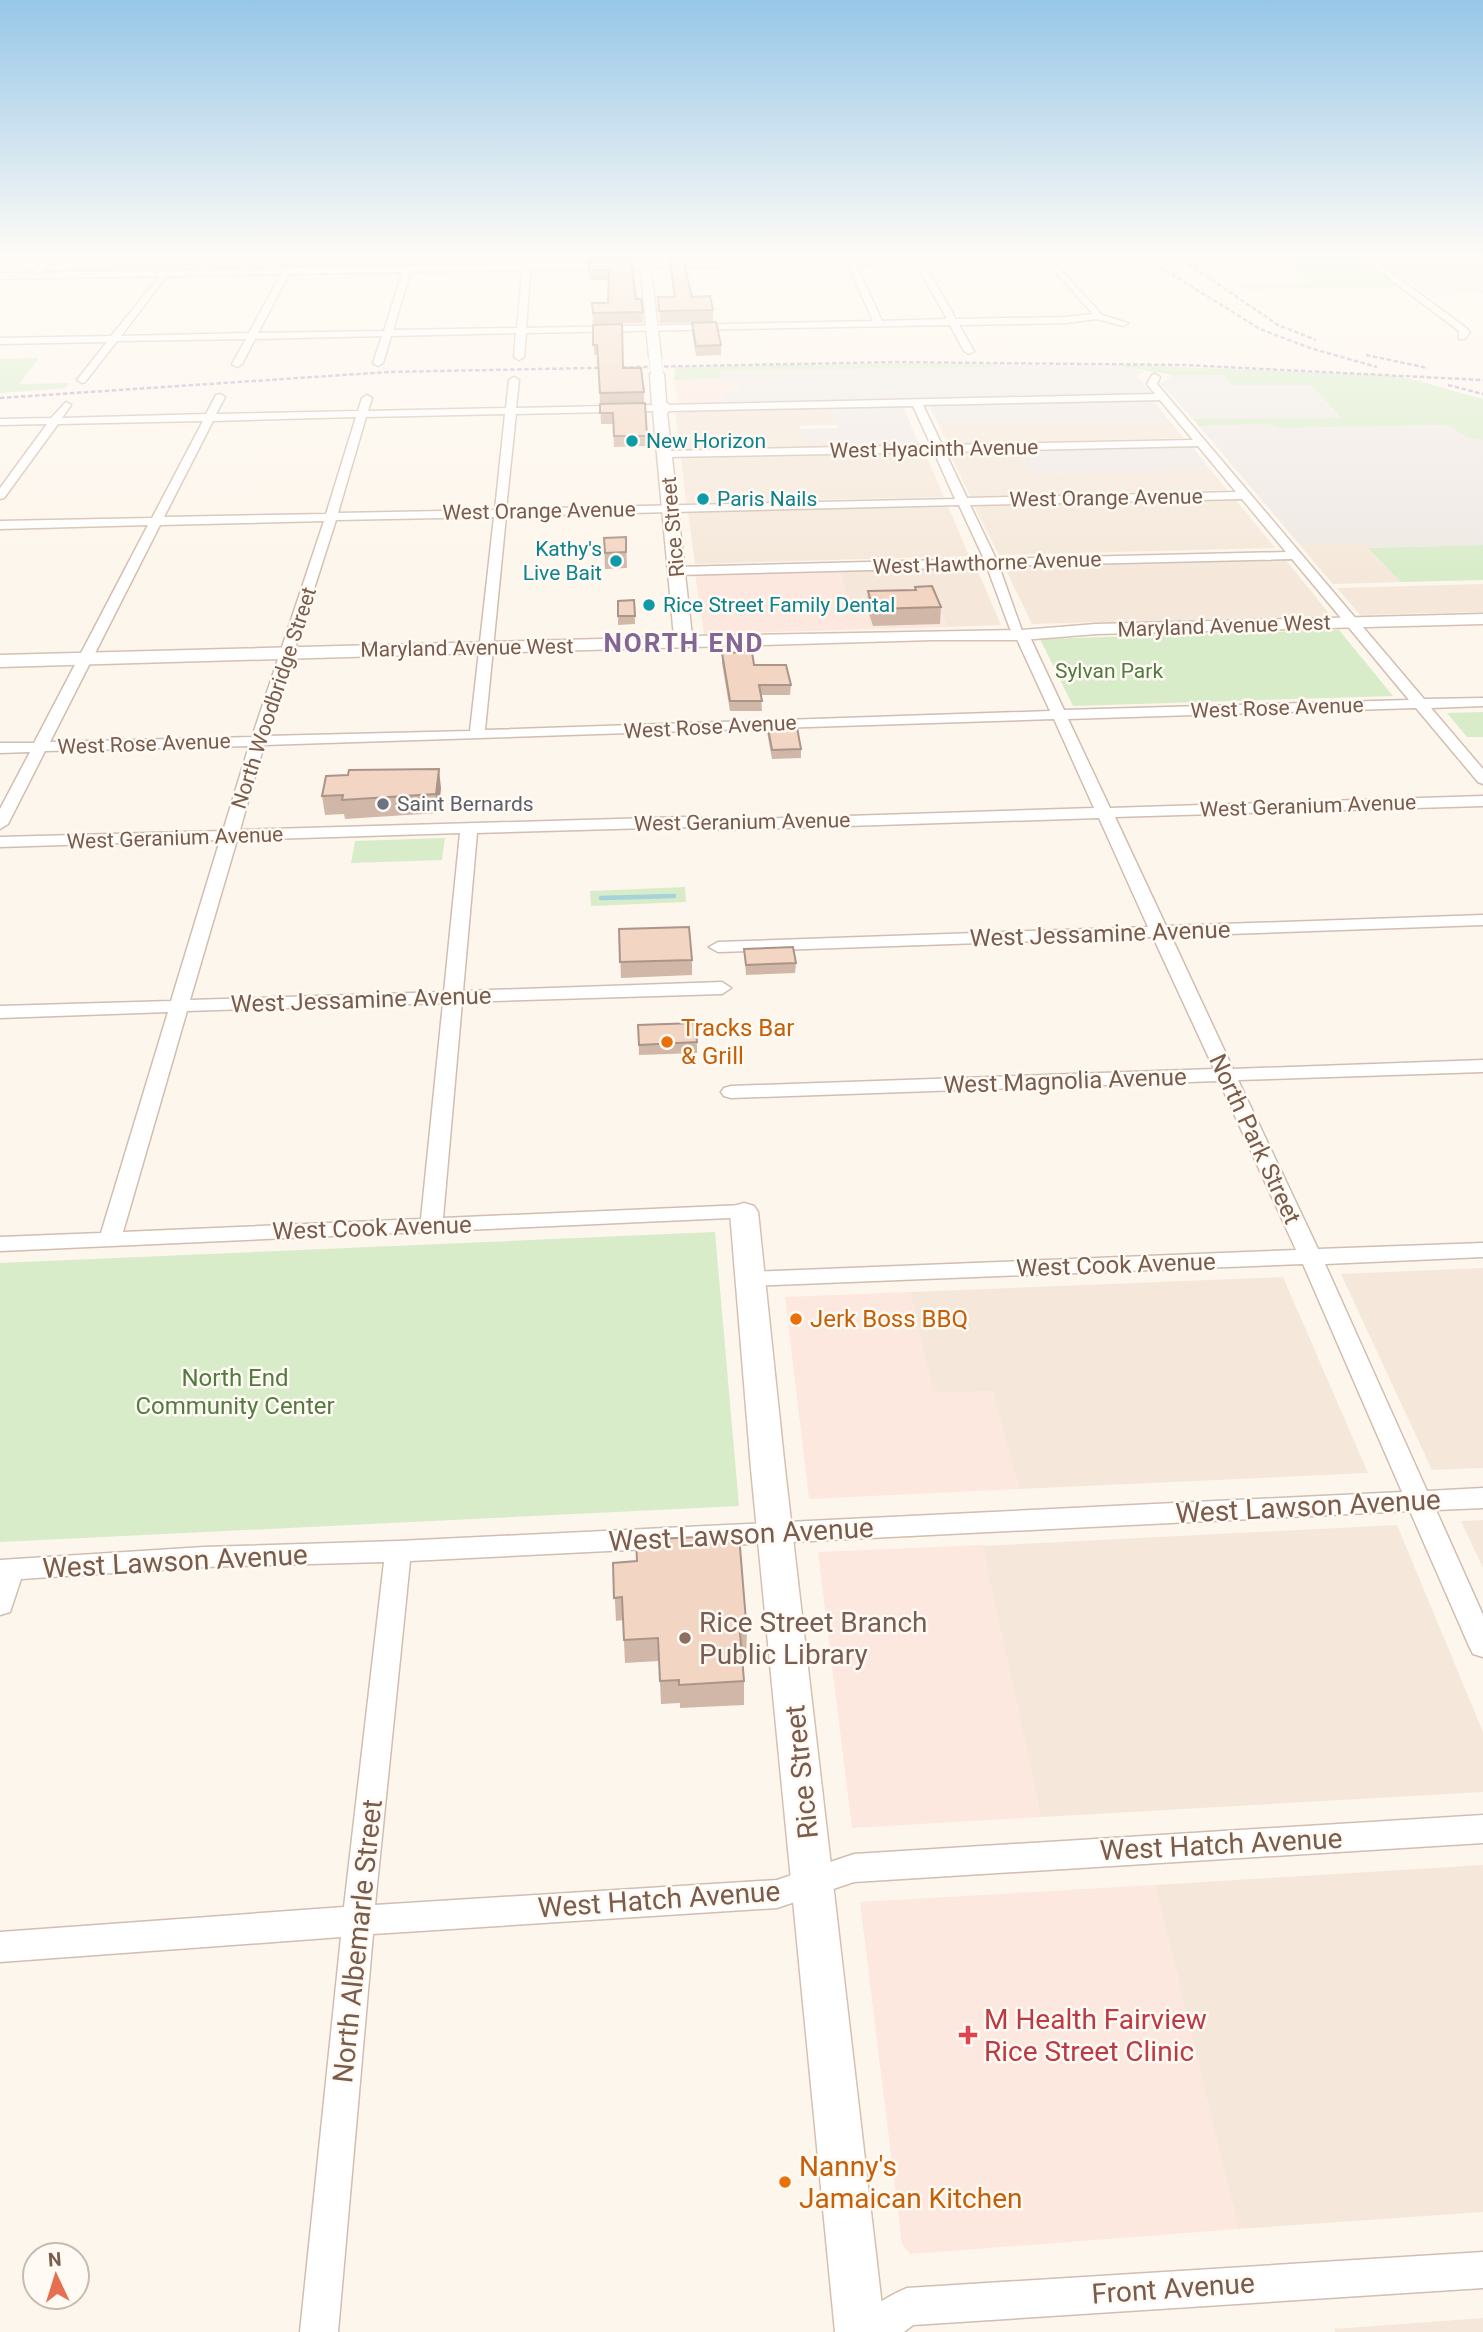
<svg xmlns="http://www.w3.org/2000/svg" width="1483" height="2332" font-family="Roboto,sans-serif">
<rect width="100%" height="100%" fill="#fdf6ec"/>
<!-- residential -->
<g fill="#f5e8da">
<path d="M 831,407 L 837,425 L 800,426 L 806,447 L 680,450 L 675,410 Z"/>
<path d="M 996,419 L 999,423 L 1168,419 L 1184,438 L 948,444 L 937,421 Z"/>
<path d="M 1018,450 L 1031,473 L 1210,469 L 1227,490 L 970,496 L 949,452 Z"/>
<path d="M 925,453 L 944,497 L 762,501 L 760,491 L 685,493 L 681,458 Z"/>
<path d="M 1236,500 L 1275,548 L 999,555 L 973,504 Z"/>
<path d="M 948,506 L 969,556 L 695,564 L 688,512 Z"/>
<path d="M 1363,542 L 1401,582 L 1333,584 L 1299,544 Z"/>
<path d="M 1285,559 L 1331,616 L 1032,624 L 1004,566 Z"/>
<path d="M 976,567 L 1001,625 L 947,627 L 936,600 L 850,602 L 839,571 Z"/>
<path d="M 1483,584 L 1483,612 L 1360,615 L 1337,588 Z"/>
<path d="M 1483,1268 L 1483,1468 L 1432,1470 L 1341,1274 Z"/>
<path d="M 1283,1277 L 1368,1473 L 1019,1489 L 992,1391 L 933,1394 L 910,1292 Z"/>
<path d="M 1483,1520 L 1483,1568 L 1461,1521 Z"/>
<path d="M 1397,1525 L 1483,1732 L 1483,1792 L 1041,1817 L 982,1546 Z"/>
<path d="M 1483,1865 L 1483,2212 L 1238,2229 L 1155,1885 Z"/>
<path d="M 1483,2318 L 1483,2332 L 1335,2332 L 1334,2329 Z"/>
</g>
<!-- commercial -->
<g fill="#fde8e0">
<path d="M 720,379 L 722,384 L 738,384 L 739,391 L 724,392 L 725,402 L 678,403 L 674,380 Z"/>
<path d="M 760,491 L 762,501 L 686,503 L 685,493 Z"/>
<path d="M 839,571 L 851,602 L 937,600 L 947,627 L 704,634 L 695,574 Z"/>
<path d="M 910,1292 L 933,1393 L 992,1391 L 1019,1489 L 809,1499 L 785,1297 Z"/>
<path d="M 982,1545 L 1041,1817 L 852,1828 L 818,1552 Z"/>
<path d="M 1155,1885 L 1238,2229 L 910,2254 L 902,2244 L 860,1902 Z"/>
</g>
<!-- industrial -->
<g fill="#efe9e4">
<path d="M 1483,254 L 1483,294 L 1427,295 L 1372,256 Z"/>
<path d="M 1006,364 L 1130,367 L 1145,372 L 1137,374 L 1137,377 L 1151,393 L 725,402 L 724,392 L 739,391 L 738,384 L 721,384 L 718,371 L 989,367 Z"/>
<path d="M 1173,375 L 1223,375 L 1231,385 L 1311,385 L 1341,419 L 1193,419 L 1161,384 Z"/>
<path d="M 1153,400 L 1168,419 L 998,423 L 996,419 L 937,421 L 929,405 Z"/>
<path d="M 903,406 L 919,444 L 806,447 L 800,429 L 838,428 L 831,407 Z"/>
<path d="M 1266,424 L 1281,428 L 1449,425 L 1467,438 L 1483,440 L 1483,545 L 1368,548 L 1363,543 L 1299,544 L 1199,426 Z"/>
<path d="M 1192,446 L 1210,469 L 1031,473 L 1018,450 Z"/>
</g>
<!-- education -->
<path fill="#f3e8fa" d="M 87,252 L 459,252 L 456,265 L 70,272 Z"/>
<!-- green -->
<g fill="#d8ecc9">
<path d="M 160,252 L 332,252 L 353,253 L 349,265 L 343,267 L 195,267 L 197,262 L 151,264 Z"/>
<path d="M 371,252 L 453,252 C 444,270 390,267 373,260 L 370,258 Z"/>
<path d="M 1358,252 L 1404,287 L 1242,289 L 1235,285 L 1310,283 L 1275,254 Z"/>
<path d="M 39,358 L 19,384 L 70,383 L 66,388 L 0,393 L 0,359 Z"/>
<path d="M 902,363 L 1006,364 L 989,367 L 719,371 L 720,379 L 674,380 L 675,367 Z"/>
<path d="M 1106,364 L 1400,376 L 1483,399 L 1483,440 L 1467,438 L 1449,425 L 1281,428 L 1266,424 L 1199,426 L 1193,419 L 1341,418 L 1311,385 L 1231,385 L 1223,375 L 1173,375 Z"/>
<path d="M 1483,545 L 1483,580 L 1401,582 L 1368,548 Z"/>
<path d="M 1339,630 L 1393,696 L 1073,706 L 1040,639 Z"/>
<path d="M 1483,712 L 1483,737 L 1467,737 L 1447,713 Z"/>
<path d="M 445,838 L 442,860 L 351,863 L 355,841 Z"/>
<path d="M 685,887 L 686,902 L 591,906 L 590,891 Z"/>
<path d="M 715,1232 L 739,1506 L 0,1542 L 0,1263 Z"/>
</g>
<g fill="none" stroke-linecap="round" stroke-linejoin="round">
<!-- stream -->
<path stroke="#a5d3da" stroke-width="4.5" d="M 601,898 L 674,896"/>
<defs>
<g id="minor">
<path d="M 51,252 L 59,252 L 37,278 L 31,278 L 31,274 Z"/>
<path d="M 524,252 L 532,252 L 526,328 L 873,321 L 847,262 L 851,260 L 855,262 L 882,321 L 947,319 L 914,260 L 918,258 L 922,260 L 956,319 L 1066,317 L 1093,314 L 1045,260 L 1048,256 L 1102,315 L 1128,323 L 1123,326 L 1097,319 L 1066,323 L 959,325 L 974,351 L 969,354 L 964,351 L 950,325 L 526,333 L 524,357 L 519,360 L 514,357 L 516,333 L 391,336 L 383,363 L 378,366 L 373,363 L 382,336 L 255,339 L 242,364 L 237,367 L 232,364 L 246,339 L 117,341 L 85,382 L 82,383 L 77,380 L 107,342 L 0,344 L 0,338 L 111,336 L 164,271 L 168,274 L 121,336 L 249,333 L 282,272 L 286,269 L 290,272 L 258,333 L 384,331 L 403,270 L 407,268 L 411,270 L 393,330 L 517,328 Z"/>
<path d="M 1354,252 L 1363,252 L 1465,327 L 1470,332 L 1465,339 L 1459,339 L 1459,331 Z"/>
<path d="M 1155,374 L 1160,377 L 1157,384 L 1424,699 L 1483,698 L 1483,706 L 1431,708 L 1483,769 L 1483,784 L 1478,782 L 1416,708 L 1068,719 L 1110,808 L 1483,796 L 1483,806 L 1115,817 L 1166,926 L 1483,915 L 1483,925 L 1171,936 L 1233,1069 L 1483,1060 L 1483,1072 L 1238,1080 L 1318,1249 L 1483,1243 L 1483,1257 L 1325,1264 L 1427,1491 L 1483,1488 L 1483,1508 L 1436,1510 L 1483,1615 L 1483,1657 L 1473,1654 L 1469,1646 L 1410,1511 L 410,1561 L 375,1905 L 777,1880 L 854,1854 L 1483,1815 L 1483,1843 L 854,1882 L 777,1908 L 373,1934 L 338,2332 L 300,2332 L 341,1937 L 0,1962 L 0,1932 L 344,1907 L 384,1562 L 204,1567 L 21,1579 L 10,1612 L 0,1615 L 0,1560 L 204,1547 L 398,1541 L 1402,1492 L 1303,1264 L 749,1286 L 741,1284 L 738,1279 L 741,1274 L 749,1272 L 1296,1250 L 1219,1081 L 731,1098 L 724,1096 L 721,1092 L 724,1088 L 731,1086 L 1214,1069 L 1153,937 L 718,952 L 709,947 L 718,942 L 1148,927 L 1099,818 L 723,830 L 685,827 L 477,833 L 463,991 L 722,982 L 731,988 L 722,994 L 462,1002 L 443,1218 L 744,1205 L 752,1207 L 755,1212 L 752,1217 L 0,1251 L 0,1237 L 101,1233 L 168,1012 L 0,1018 L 0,1006 L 171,1001 L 220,840 L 0,847 L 0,837 L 223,831 L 249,746 L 45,751 L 8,824 L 0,829 L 0,809 L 30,752 L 0,753 L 0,743 L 34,743 L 148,525 L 0,529 L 0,521 L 152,518 L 203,421 L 58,424 L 4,498 L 0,499 L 0,488 L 47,424 L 0,425 L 0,419 L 51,418 L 66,402 L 71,405 L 62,418 L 206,414 L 216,395 L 220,394 L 225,397 L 216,414 L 358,411 L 362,398 L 367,395 L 372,398 L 368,411 L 506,408 L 509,380 L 514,377 L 519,380 L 516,408 L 654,405 L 659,408 L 654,411 L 516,414 L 506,509 L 955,499 L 934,452 L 666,457 L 661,454 L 666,451 L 931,445 L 913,406 L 666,411 L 661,408 L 666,405 L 1155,394 L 1147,384 L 1152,375 ZM 1160,400 L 1193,440 L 942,445 L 923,405 ZM 505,414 L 495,510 L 338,513 L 366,417 ZM 356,417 L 326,514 L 164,517 L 213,421 ZM 1198,446 L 1236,492 L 967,498 L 945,452 ZM 1242,499 L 1286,552 L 996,559 L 970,505 ZM 959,505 L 984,559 L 678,567 L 672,571 L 678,575 L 987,567 L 1010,629 L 1017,633 L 1015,635 L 1050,711 L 485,730 L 506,516 ZM 494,517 L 470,731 L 267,736 L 336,520 ZM 324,521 L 252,737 L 50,742 L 160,525 ZM 1292,559 L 1409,700 L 1064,710 L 1029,635 L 1022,631 L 999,566 ZM 1054,719 L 1094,808 L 723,820 L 685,817 L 240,830 L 264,745 ZM 460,833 L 444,992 L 190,1000 L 237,840 ZM 443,1003 L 421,1219 L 123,1232 L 187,1011 Z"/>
<path d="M 1483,2252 L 1483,2288 L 913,2325 L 904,2332 L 853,2332 C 862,2311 886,2297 907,2288 Z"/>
</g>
<path id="tertiary" d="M 1236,252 L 1397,252 L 1392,255 L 0,279 L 0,273 Z"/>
<g id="secondary">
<path d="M 639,252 L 649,252 L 661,357 L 655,361 L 649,357 Z"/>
<path d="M 657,370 L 664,374 L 666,402 L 673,408 L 667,413 L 692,636 L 1022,630 L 1096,624 L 1483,614 L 1483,624 L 1096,634 L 1022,640 L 933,640 L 0,667 L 0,655 L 674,637 L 653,412 L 656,408 L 652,404 L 650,374 Z"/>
<path d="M 744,1203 L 754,1206 L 758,1212 L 785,1469 L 885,2332 L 835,2332 L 751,1469 L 730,1212 L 734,1206 Z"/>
</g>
</defs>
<!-- minor casing -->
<use href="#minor" stroke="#d1beb0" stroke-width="3"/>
<!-- tertiary casing -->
<use href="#tertiary" stroke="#d1beb0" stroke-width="3"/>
<!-- secondary casing -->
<use href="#secondary" stroke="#d6c0b0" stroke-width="3"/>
<!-- minor -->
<use href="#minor" fill="#fff" fill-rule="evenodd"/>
<!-- tertiary -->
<use href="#tertiary" fill="#fff" fill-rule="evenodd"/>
<!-- secondary -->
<use href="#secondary" fill="#fff" fill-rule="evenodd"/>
<!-- rail -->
<g stroke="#b9a8c9" stroke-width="2.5" stroke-dasharray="4.5 2.5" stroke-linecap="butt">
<path d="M 1136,252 L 1260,329 L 1310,348 L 1377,367"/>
<path d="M 1171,252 L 1278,325 L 1316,340"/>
<path d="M 1366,355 L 1428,368"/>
<path d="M 1448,385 L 1483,394"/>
<path d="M 0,398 L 388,372 L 895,362 L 1184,365 L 1483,380"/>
</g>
<defs>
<path id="secondary-bridge" d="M 655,357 L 657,374"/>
</defs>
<!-- secondary-bridge casing -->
<use href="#secondary-bridge" stroke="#d6c0b0" stroke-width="13" stroke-linecap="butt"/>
<!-- secondary-bridge -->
<use href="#secondary-bridge" stroke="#fff" stroke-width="12"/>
</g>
<!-- wall -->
<g fill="#d1b7a8">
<rect x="589" y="252" width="41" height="8"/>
<path d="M 670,259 L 692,297 L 713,310 L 713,322 L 660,323 L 658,297 L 674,297 L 670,270 Z"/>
<path d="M 631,261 L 636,299 L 643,312 L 643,323 L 593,324 L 592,303 L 608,303 L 609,280 L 589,280 L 589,262 Z"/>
<path d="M 692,323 L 721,345 L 721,355 L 696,356 L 692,332 Z"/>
<path d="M 593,325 L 623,368 L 644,392 L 644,403 L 600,404 L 598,355 L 594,355 Z"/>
<path d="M 645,403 L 647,446 L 614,447 L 613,424 L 601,424 L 600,404 Z"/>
<path d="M 626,537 L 627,568 L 605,569 L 604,538 Z"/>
<path d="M 915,587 L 941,607 L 940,624 L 873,626 L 867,608 L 868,591 L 914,590 Z"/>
<path d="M 634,600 L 635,624 L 618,625 L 618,601 Z"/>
<path d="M 722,653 L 754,665 L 791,685 L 790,695 L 761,695 L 762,711 L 730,711 L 722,663 Z"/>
<path d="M 767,723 L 801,749 L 801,758 L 772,759 L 767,732 Z"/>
<path d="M 441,788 L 438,813 L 345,819 L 344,814 L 325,815 L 322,796 Z"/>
<path d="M 619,929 L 692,960 L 692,975 L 621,978 Z"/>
<path d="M 744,949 L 796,963 L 795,973 L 746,975 Z"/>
<path d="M 638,1025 L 697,1042 L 697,1053 L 639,1055 Z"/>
<path d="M 613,1563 L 747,1633 L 746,1656 L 742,1656 L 744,1681 L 744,1705 L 680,1708 L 680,1703 L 661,1704 L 659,1661 L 625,1663 L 623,1620 L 616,1621 Z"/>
</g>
<!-- shaded-wall -->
<path fill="#aa9588" d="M 439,769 L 441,788 L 438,813 L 436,794 Z"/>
<!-- building -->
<g fill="#f3d5c3" stroke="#aa9588" stroke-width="2">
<path d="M 670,259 L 683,259 L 692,297 L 710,296 L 713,310 L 659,311 L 658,297 L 675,297 Z"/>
<path d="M 631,261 L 636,299 L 641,299 L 643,312 L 593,313 L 592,303 L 608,303 L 609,270 L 589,270 L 589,262 Z"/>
<path d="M 716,322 L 721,345 L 696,346 L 692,323 Z"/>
<path d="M 622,324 L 623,368 L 641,368 L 644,392 L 600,393 L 597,345 L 593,345 L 593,325 Z"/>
<path d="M 645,403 L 647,436 L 614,436 L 613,413 L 600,413 L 600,404 Z"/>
<path d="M 626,537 L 626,552 L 605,553 L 604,538 Z"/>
<path d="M 932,586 L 941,607 L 873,609 L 868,591 L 916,590 L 915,587 Z"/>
<path d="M 634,600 L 635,616 L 618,616 L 618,601 Z"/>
<path d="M 752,652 L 754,665 L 786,665 L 791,685 L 759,685 L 762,701 L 730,701 L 722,653 Z"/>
<path d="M 796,722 L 801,749 L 772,750 L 767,723 Z"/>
<path d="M 439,769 L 436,794 L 342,800 L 343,795 L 322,796 L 326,776 L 348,775 L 349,770 Z"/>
<path d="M 689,927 L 692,960 L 620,962 L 619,929 Z"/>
<path d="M 793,947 L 796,963 L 746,965 L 744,949 Z"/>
<path d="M 695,1023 L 697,1042 L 639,1045 L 638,1025 Z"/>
<path d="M 739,1535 L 747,1633 L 740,1633 L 744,1681 L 679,1685 L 679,1680 L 660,1681 L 658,1638 L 624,1640 L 622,1597 L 614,1598 L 613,1563 L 637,1561 L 636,1540 Z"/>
</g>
<!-- sky -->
<linearGradient id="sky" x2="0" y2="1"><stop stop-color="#97c7e8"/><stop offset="0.44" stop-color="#fefbf6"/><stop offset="1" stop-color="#fefbf6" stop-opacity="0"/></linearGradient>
<rect width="1483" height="578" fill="url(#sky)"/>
<!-- markers -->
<g fill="#0f9aa8" stroke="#fffaf3" stroke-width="2.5">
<circle cx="632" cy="441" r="7"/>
<circle cx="703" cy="499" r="7"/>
<circle cx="616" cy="561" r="7"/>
<circle cx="649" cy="605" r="7"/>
</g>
<circle fill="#6b7280" stroke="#fffaf3" stroke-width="2.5" cx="383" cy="804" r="7"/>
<g fill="#e8710a" stroke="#fffaf3" stroke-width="2.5">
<circle cx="667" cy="1042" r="7"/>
<circle cx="796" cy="1319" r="7"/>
<circle cx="785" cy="2182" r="7"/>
</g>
<circle fill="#8d6e63" stroke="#fffaf3" stroke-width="2.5" cx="685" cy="1638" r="7"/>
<path fill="#e0444e" stroke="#fffaf3" stroke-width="2.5" d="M964.5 2024.5h7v7h7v7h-7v7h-7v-7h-7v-7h7z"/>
<g text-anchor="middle" stroke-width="5" stroke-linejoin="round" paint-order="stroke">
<!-- far-culture labels -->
<g font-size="21" fill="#0d838f" stroke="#fffaf3" text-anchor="start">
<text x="646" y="448">New Horizon</text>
<text x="717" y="506">Paris Nails</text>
<text x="602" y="556" text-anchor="end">Kathy's<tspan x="602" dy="24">Live Bait</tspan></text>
<text x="663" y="612">Rice Street Family Dental</text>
</g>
<!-- far-street labels -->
<g font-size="21" fill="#7a5c4d" stroke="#fffaf3">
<text transform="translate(934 449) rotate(-1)" y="7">West Hyacinth Avenue</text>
<text transform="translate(1106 498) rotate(-1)" y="7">West Orange Avenue</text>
<text transform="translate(539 511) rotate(-1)" y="7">West Orange Avenue</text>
<text transform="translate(673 527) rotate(-95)" y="7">Rice Street</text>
<text transform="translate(987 563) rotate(-2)" y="7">West Hawthorne Avenue</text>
<text transform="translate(1224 626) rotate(-2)" y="7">Maryland Avenue West</text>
<text transform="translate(467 648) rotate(-1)" y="7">Maryland Avenue West</text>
<text transform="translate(274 698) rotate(-72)" y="7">North Woodbridge Street</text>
<text transform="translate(1277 708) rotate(-2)" y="7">West Rose Avenue</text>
<text transform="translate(710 727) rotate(-3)" y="7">West Rose Avenue</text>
<text transform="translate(144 744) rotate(-2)" y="7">West Rose Avenue</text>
<text transform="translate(1308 806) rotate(-2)" y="7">West Geranium Avenue</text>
<text transform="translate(742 822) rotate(-1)" y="7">West Geranium Avenue</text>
<text transform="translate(175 838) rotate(-2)" y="7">West Geranium Avenue</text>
</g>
<!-- far-park labels -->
<g font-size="21" fill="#537a41" stroke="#fffaf3">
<text x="1109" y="678">Sylvan Park</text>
</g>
<!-- far-worship labels -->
<g font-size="21" fill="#5b616d" stroke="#fffaf3" text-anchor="start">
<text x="397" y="811">Saint Bernards</text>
</g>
<!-- street labels -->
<g font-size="24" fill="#7a5c4d" stroke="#fffaf3">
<text transform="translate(1100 934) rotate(-2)" y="8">West Jessamine Avenue</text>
<text transform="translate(361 1000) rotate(-2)" y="8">West Jessamine Avenue</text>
<text transform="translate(1065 1081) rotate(-2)" y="8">West Magnolia Avenue</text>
<text transform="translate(1255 1139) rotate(65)" y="8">North Park Street</text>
<text transform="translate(372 1228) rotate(-2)" y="8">West Cook Avenue</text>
<text transform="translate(1116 1265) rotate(-2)" y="8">West Cook Avenue</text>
</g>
<!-- food labels -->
<g font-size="24" fill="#c56008" stroke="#fffaf3" text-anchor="start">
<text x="681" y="1036">Tracks Bar<tspan x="681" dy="28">&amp; Grill</tspan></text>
<text x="810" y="1327">Jerk Boss BBQ</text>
</g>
<!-- park labels -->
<g font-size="24" fill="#537a41" stroke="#fffaf3">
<text x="235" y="1386">North End<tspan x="235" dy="28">Community Center</tspan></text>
</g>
<!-- far-district labels -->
<g font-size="26" font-weight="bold" letter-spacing="2" fill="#846695" stroke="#fffaf3">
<text x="684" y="652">NORTH END</text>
</g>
<!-- near-street labels -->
<g font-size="28" fill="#7a5c4d" stroke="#fffaf3">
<text transform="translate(1308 1506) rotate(-3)" y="10">West Lawson Avenue</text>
<text transform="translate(741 1534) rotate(-3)" y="10">West Lawson Avenue</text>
<text transform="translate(175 1561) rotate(-3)" y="10">West Lawson Avenue</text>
<text transform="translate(801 1772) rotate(-96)" y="10">Rice Street</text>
<text transform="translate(1221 1844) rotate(-3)" y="10">West Hatch Avenue</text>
<text transform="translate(659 1899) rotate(-4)" y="10">West Hatch Avenue</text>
<text transform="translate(357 1941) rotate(-84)" y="10">North Albemarle Street</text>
<text transform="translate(1173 2288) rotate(-4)" y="10">Front Avenue</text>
</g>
<!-- near-education labels -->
<g font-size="28" fill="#785e54" stroke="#fffaf3" text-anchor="start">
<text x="699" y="1632">Rice Street Branch<tspan x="699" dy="32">Public Library</tspan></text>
</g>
<!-- near-health labels -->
<g font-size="28" fill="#be3a42" stroke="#fffaf3" text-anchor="start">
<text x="984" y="2029">M Health Fairview<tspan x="984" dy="32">Rice Street Clinic</tspan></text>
</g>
<!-- near-food labels -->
<g font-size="28" fill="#c56008" stroke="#fffaf3" text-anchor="start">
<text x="799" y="2176">Nanny's<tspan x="799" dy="32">Jamaican Kitchen</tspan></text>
</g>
</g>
<!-- north arrow -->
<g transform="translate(56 2276) rotate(356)"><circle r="33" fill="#fffaf3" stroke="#cabbb1" stroke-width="2"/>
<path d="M0-5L12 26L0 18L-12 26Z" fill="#e76f51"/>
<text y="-10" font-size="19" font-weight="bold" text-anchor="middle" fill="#7a5c4d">N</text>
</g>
</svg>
